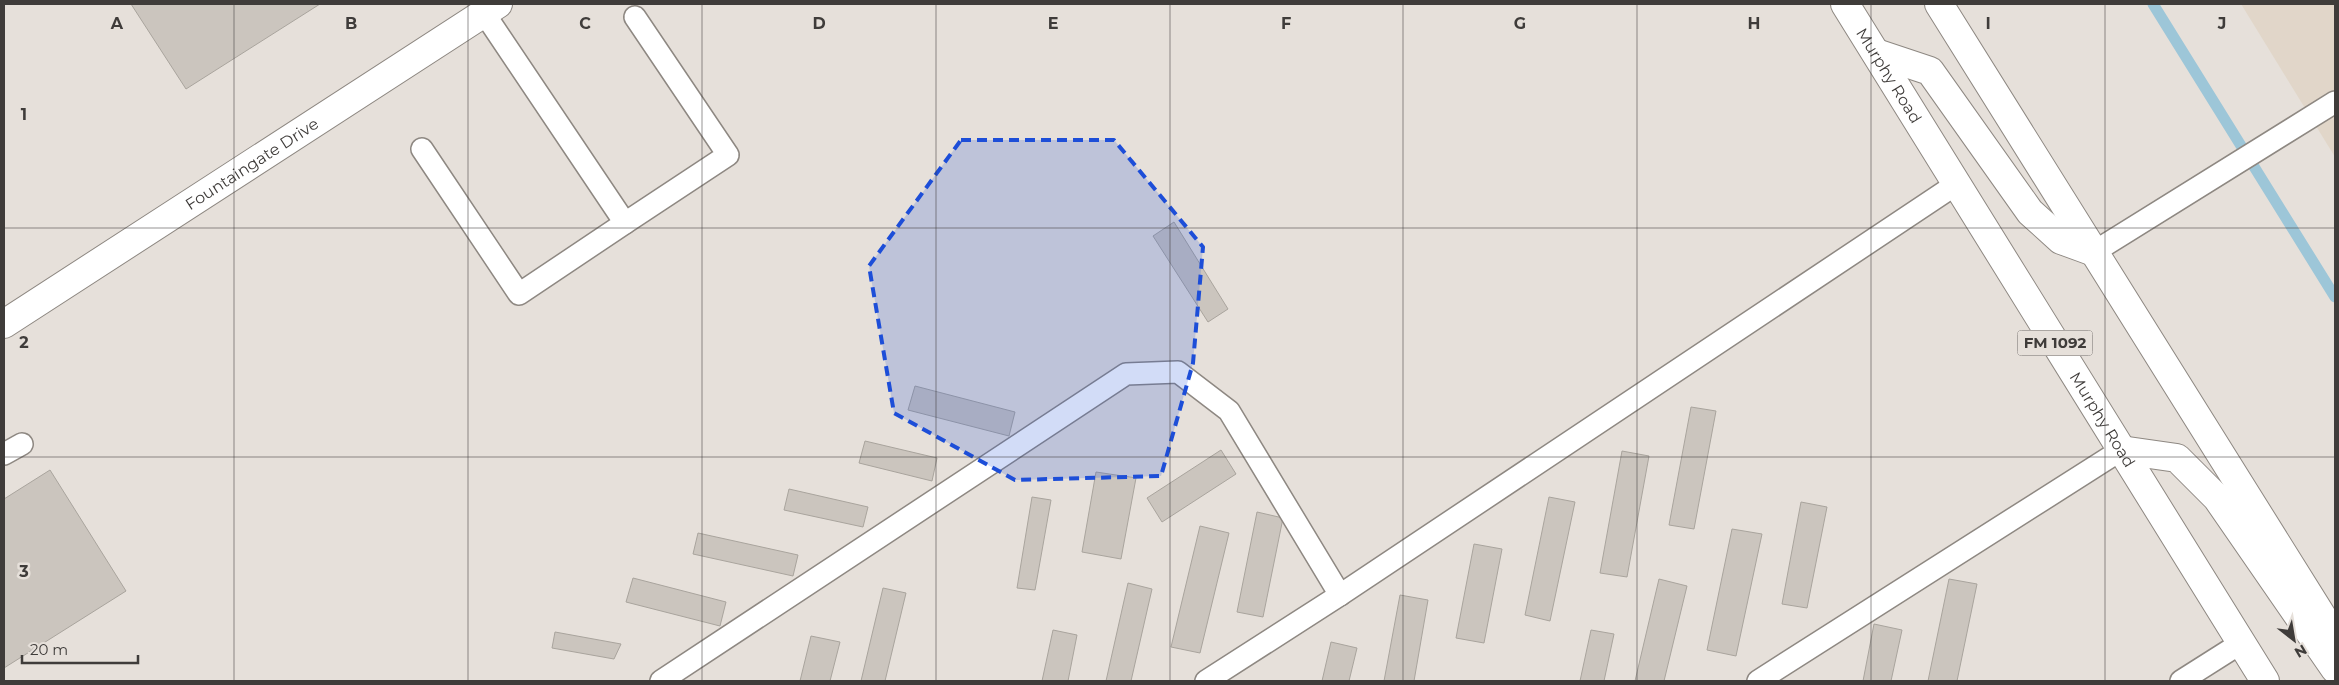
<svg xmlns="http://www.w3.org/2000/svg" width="2339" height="685" font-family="Montserrat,sans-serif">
<rect width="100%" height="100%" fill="#e6e0da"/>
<!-- built -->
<path fill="#e1d6c9" d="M 2241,4 L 2335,4 L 2335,157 Z"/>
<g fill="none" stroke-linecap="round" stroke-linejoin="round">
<!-- stream -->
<path stroke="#9dc6d8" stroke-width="11" d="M 2153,4 L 2335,297"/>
</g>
<!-- building -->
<g fill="#cbc5be" stroke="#a9a49d">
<path d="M 131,4 L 320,4 L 186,89 Z"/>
<path d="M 1174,222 L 1228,309 L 1208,322 L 1153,236 Z"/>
<path d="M 915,386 L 1015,412 L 1009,436 L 908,410 Z"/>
<path d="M 1691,407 L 1716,411 L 1694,529 L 1669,525 Z"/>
<path d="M 865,441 L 937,458 L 932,481 L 859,463 Z"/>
<path d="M 1221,450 L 1236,474 L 1162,522 L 1147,498 Z"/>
<path d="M 1622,451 L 1649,456 L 1627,577 L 1600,573 Z"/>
<path d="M 50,470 L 126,591 L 4,668 L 4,499 Z"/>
<path d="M 1096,472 L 1136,478 L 1121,559 L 1082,552 Z"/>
<path d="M 789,489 L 868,507 L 863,527 L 784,510 Z"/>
<path d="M 1032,497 L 1051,500 L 1035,590 L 1017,588 Z"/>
<path d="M 1549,497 L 1575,502 L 1550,621 L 1525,615 Z"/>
<path d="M 1801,502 L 1827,507 L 1807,608 L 1782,604 Z"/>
<path d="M 1257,512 L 1283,518 L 1263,617 L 1237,612 Z"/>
<path d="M 1200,526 L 1229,533 L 1200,653 L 1171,647 Z"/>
<path d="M 1732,529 L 1762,534 L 1736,656 L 1707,650 Z"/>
<path d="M 698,533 L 798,555 L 793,576 L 693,554 Z"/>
<path d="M 1474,544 L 1502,549 L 1484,643 L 1456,638 Z"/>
<path d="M 633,578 L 726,602 L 720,626 L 626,602 Z"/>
<path d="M 1659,579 L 1687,586 L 1664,681 L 1635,681 Z"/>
<path d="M 1949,579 L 1977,584 L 1957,681 L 1928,681 Z"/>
<path d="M 1128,583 L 1152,589 L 1131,681 L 1106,681 Z"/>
<path d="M 883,588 L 906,593 L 885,681 L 861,681 Z"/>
<path d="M 1400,595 L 1428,600 L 1414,681 L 1384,681 Z"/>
<path d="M 1874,624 L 1902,630 L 1891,681 L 1863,681 Z"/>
<path d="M 1053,630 L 1077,635 L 1068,681 L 1042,681 Z"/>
<path d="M 1591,630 L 1614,634 L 1604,681 L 1580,681 Z"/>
<path d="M 555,632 L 621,644 L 614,659 L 552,648 Z"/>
<path d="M 811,636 L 840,642 L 830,681 L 800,681 Z"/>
<path d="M 1331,642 L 1357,648 L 1349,681 L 1322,681 Z"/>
</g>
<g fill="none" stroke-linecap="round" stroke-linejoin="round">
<defs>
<g id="lane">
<path d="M 422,149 L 519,294 L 625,223 L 484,13"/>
<path d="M 625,223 L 728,155 L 635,17"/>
<path d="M 2094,252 L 2335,102"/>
<path d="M 4,454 L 22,444"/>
<path d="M 661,681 L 1126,374 L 1178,372 L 1229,411 L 1340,595"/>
<path d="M 1206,681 L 1340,595 L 1958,183"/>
<path d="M 1758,681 L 2121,450"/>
<path d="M 2181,681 L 2241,643"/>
</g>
<g id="street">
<path id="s1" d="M 4,324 L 498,4"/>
</g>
<g id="primary">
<path id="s2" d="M 1845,4 L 2265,681"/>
<path d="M 1939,4 L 2335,637"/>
<path d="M 1876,53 L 1930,71 L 2030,212 L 2061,240 L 2094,252"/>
<path d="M 2121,450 L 2177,458 L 2217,498 L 2335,669"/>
</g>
</defs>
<!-- lane casing -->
<use href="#lane" stroke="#8e8882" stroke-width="24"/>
<!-- street casing -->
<use href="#street" stroke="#8e8882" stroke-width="30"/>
<!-- primary casing -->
<use href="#primary" stroke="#8e8882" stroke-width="30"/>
<!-- lane -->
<use href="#lane" stroke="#fff" stroke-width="21"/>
<!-- street -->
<use href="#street" stroke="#fff" stroke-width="28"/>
<!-- primary -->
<use href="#primary" stroke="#fff" stroke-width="28"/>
</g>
<!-- marked area -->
<path fill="#1d4ed8" fill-opacity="0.2" stroke="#1d4ed8" stroke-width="4" stroke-dasharray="10 6" stroke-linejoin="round" d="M 961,140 L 1114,140 L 1203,247 L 1193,363 L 1161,476 L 1015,480 L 894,413 L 869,266 Z"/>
<!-- grid -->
<path fill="none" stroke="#3f3c3a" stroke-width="1" stroke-opacity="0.55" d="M 234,4 L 234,681M 468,4 L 468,681M 702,4 L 702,681M 936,4 L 936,681M 1170,4 L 1170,681M 1403,4 L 1403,681M 1637,4 L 1637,681M 1871,4 L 1871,681M 2105,4 L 2105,681M 4,228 L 2335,228M 4,457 L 2335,457"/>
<g text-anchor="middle" stroke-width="5" stroke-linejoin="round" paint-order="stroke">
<!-- shield labels -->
<rect fill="#e6e0da" stroke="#716d6a" stroke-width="1" x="2017.5" y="330.5" width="75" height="25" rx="4"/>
<g font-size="15" font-weight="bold" fill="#3f3c3a">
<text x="2055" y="348">FM 1092</text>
</g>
<!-- street labels -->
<g font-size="16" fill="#3f3c3a" stroke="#e6e0da">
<text dy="6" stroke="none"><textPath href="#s2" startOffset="84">Murphy Road</textPath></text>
<text dy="6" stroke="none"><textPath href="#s1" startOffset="295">Fountaingate Drive</textPath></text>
<text dy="6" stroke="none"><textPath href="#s2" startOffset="489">Murphy Road</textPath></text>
</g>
</g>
<g font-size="16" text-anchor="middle" font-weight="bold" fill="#3f3c3a" stroke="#e6e0da" stroke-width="5" stroke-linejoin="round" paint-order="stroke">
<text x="117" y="29">A</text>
<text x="351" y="29">B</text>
<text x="585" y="29">C</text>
<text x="819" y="29">D</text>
<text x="1053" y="29">E</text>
<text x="1286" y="29">F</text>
<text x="1520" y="29">G</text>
<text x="1754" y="29">H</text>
<text x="1988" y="29">I</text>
<text x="2222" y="29">J</text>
<text x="24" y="120">1</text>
<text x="24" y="348">2</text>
<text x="24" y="577">3</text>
</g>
<!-- border -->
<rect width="2339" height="685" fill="none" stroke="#3f3c3a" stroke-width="10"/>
<!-- north arrow -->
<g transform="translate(2294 640) rotate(149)" stroke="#e6e0da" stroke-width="4" paint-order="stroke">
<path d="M0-4L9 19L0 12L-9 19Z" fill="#3f3c3a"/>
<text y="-8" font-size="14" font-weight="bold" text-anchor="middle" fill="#3f3c3a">N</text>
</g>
<!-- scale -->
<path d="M22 655v8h116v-8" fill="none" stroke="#3f3c3a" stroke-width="2.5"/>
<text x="30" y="655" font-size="15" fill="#3f3c3a" stroke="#e6e0da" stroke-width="4" paint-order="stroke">20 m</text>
</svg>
